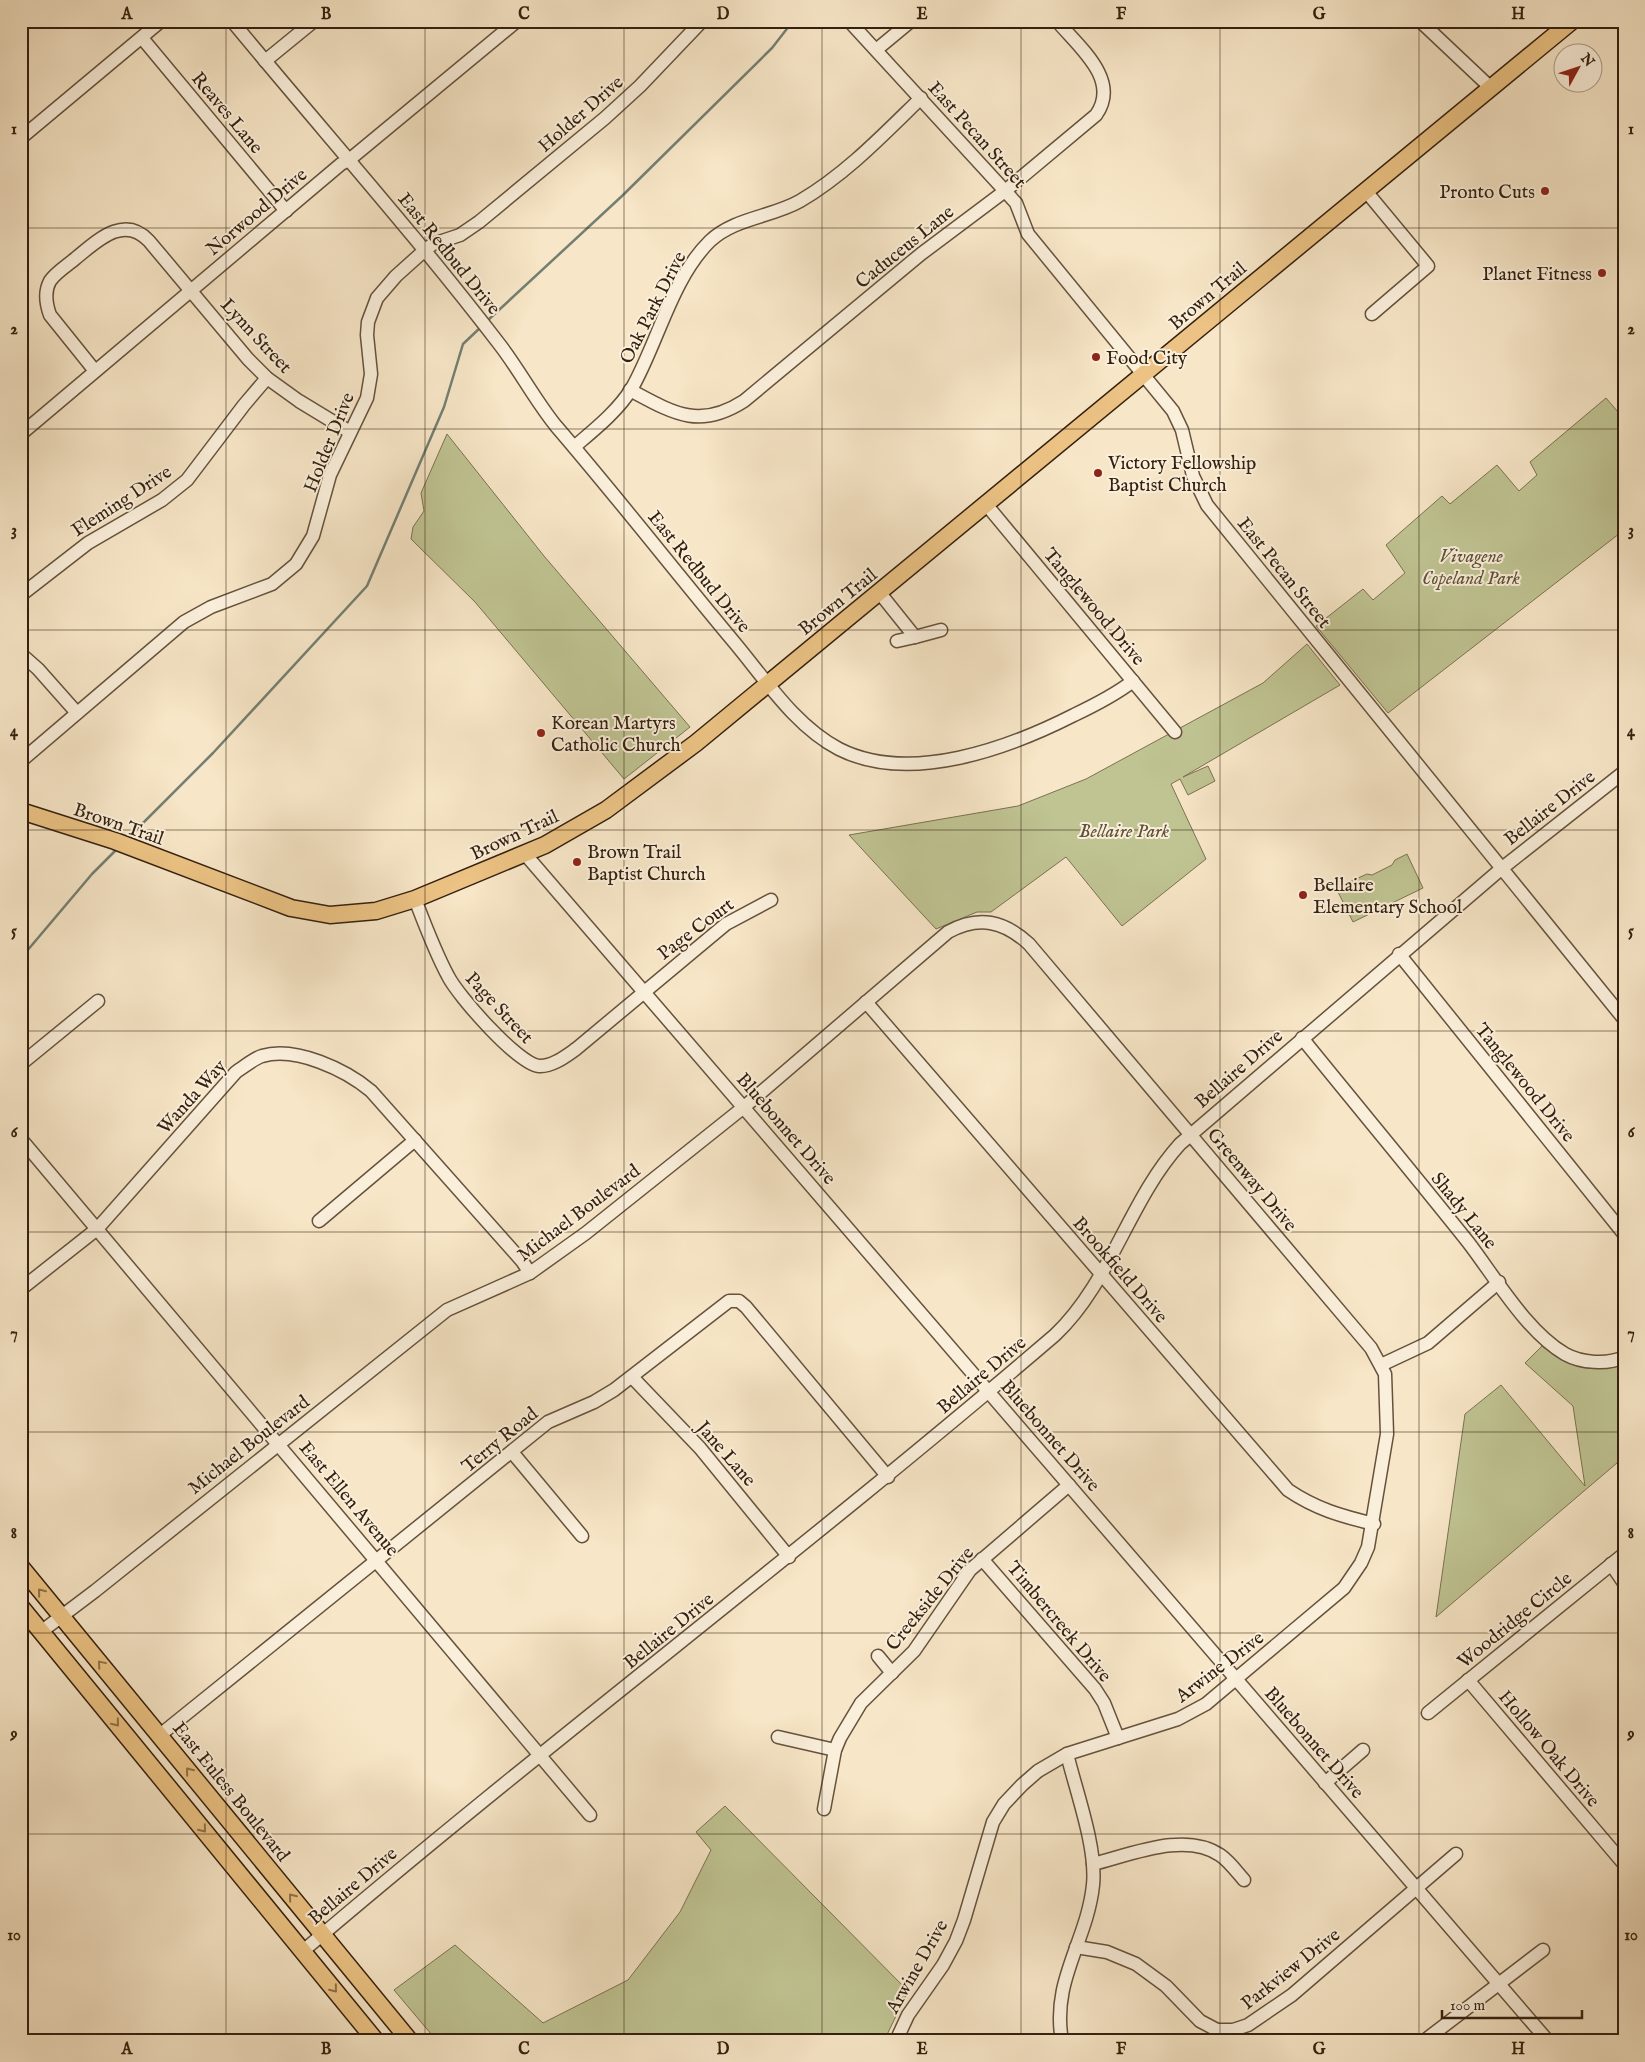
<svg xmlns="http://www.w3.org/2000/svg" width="1645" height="2062" font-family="'IM FELL English',serif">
<rect width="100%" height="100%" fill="#f7e6c7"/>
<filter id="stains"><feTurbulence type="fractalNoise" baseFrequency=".004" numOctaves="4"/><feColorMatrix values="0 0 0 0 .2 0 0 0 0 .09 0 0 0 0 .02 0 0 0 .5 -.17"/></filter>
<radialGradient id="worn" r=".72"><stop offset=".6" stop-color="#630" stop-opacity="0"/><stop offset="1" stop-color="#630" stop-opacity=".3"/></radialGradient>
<!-- green -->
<g fill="#c0c493" stroke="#7a7251">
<path d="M 1606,398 L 1624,419 L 1624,530 L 1388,713 L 1316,626 L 1363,589 L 1373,600 L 1405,573 L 1386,545 L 1442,496 L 1450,504 L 1497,465 L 1519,491 L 1537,475 L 1530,462 Z"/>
<path d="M 447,434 L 544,556 L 690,727 L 624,779 L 475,602 L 411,539 L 413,527 L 424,511 L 421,493 Z"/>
<path d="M 1307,644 L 1340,685 L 1183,777 L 1208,766 L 1215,781 L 1188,795 L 1180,779 L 1171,784 L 1206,859 L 1122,926 L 1066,857 L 991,912 L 977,912 L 936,929 L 849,835 L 1018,806 L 1086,779 L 1263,683 Z"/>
<path d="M 1407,854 L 1423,888 L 1353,922 L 1336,888 L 1367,874 L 1372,875 L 1392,865 L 1395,860 Z"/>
<path d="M 1542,1346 C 1570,1368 1589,1373 1624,1365 L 1624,1457 L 1436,1617 L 1465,1414 L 1501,1385 L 1585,1486 L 1573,1406 L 1525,1363 Z"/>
<path d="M 725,1806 L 908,1991 L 884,2041 L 437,2041 L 394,1990 L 455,1945 L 543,2023 L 628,1980 L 680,1912 L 711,1850 L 696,1832 Z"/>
</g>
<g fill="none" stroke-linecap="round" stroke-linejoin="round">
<!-- stream -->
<g stroke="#737f73" stroke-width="2.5">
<path d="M 487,321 L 622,196 L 772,48 L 793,21"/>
<path d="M 127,839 L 213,753 L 367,586 L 444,407 L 463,344 L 481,327"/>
<path d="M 21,958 L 92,874 L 118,848"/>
</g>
<defs>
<g id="minor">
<path d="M 232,21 C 321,129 415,234 500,345 C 520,371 535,400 556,426 C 617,497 674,570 734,642 C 765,679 795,726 839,749 C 910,785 1009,748 1074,715 C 1095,705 1115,695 1133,681"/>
<path d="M 849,21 L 1016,203 L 1028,234 L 1173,411 L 1182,430 L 1193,476 L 1207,505 L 1624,1019"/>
<path d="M 1420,21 L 1491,88"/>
<path d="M 142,38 L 286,211"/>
<path d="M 876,50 L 911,21"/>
<path d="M 265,61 L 314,21"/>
<path d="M 21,138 L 161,21"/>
<path d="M 1365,190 L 1428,266 L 1372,314"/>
<path d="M 95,371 L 50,315 C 46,304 44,292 50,281 C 56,272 68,265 76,258 C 97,241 124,214 149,241 L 248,359 L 267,378 L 299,401 L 350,432"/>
<path d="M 630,390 C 673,413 699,430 744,401 L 921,254 L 1005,191 L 1096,115 C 1121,80 1079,47 1057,21"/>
<path d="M 21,434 L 341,164 L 349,160 L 517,21"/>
<path d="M 574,447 C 594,430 618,411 632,388 C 658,342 672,278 710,241 C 734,218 772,217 800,201 C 846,174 883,135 921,98"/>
<path d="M 985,503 L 1175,732"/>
<path d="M 879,592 L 915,637 L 941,630"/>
<path d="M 21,595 L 88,543 L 162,500 L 187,480 L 244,405 L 267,378"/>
<path d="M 897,641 L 915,637"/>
<path d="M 21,654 L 38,669 L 77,713"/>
<path d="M 21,761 L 184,622 L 211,607 L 272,584 L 296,564 L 313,536 L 330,475 L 367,398 L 371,374 L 367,335 L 368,322 L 377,298 L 396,276 L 425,250 L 433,244 L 460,235 L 479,222 L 605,118 L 640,86 L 702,21"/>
<path d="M 525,854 L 1548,2041"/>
<path d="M 415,899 C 425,925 435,952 448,976 C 458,996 518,1064 539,1066 C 552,1067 566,1056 576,1049 L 726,924 L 771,900"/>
<path d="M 1399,954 L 1624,1234"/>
<path d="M 866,1002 L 1288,1490 C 1316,1509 1341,1516 1374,1524"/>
<path d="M 1302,1038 C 1357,1106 1413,1173 1468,1242 C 1495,1277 1526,1331 1565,1354 C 1581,1363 1607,1365 1624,1357"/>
<path d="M 21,1064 L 98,1001"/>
<path d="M 21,1139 L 590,1815"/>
<path d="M 319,1221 L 415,1140"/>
<path d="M 21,1289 L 97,1229 L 236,1072 C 244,1067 253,1059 262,1056 C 296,1046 346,1070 371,1091 L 522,1261 L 530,1273"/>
<path d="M 1381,1365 L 1428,1343 L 1499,1282"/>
<path d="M 632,1377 L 700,1448 L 789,1557"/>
<path d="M 512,1452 L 582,1536"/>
<path d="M 982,1559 L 1095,1689 L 1104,1703 L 1118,1738"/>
<path d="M 1611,1564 L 1624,1583"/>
<path d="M 42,1631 L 95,1591 L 447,1310 L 530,1273 L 586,1233 L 744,1107 L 948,932 C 979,915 1004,921 1029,944 L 1371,1348 L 1385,1374 L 1387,1434 L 1368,1547 L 1361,1563 L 1344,1588 L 1206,1704 L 1178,1719 L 1067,1754 L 1038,1771 L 1022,1785 L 1004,1804 L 993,1822 L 964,1920 L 956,1941 L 943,1965 L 908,2015 L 896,2041"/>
<path d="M 878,1656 L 892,1673"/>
<path d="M 1468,1680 L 1624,1864"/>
<path d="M 1428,1713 L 1624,1554"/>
<path d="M 160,1735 L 548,1422 L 594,1402 L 614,1390 L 729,1301 L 739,1301 L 746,1307 L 888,1477"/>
<path d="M 778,1737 L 835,1750"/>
<path d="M 1325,1783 L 1363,1750"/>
<path d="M 824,1809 L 835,1750 L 840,1738 L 861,1703 L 914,1651 L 970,1570 L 1069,1485"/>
<path d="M 1093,1864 C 1130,1855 1185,1831 1220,1855 C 1229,1861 1237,1872 1244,1880"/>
<path d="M 1076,1947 L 1107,1952 L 1136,1964 L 1166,1986 L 1200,2021 L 1217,2030 L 1233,2030 L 1248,2025 L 1292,1995 L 1456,1854"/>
<path d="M 303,1951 C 549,1741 809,1546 1055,1335 C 1111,1282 1129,1200 1180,1144 L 1501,869 L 1624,772"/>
<path d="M 1062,2041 C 1051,1980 1087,1942 1093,1885 C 1097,1848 1076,1791 1067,1754"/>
<path d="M 1424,2041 L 1543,1950"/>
<path d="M 1618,2041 L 1619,2040"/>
</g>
<g id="major">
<path d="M 21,811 L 115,841 L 291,908 L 330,915 L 376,911 L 415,899 L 545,845 L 606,810 L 696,743 L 1572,21"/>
<path d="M 21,1567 L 410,2041"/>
<path d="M 21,1607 L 376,2041"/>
</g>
</defs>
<!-- minor casing -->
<use href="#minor" stroke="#65523d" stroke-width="15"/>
<!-- major casing -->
<use href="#major" stroke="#34200f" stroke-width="19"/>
<!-- minor -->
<use href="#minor" stroke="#faefdb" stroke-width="12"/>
<!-- major -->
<use href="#major" stroke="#ecc384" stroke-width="16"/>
</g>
<!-- one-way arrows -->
<defs><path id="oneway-chevron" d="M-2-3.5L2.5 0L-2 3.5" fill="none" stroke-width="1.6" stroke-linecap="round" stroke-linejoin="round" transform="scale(1.25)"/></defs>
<g stroke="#90724a">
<use href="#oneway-chevron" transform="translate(41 1592) rotate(-129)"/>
<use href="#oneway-chevron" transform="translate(101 1664) rotate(-130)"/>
<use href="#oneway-chevron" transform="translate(116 1723) rotate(51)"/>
<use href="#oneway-chevron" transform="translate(189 1771) rotate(-129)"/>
<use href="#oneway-chevron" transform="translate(203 1829) rotate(51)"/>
<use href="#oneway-chevron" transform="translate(292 1897) rotate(-129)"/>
<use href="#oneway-chevron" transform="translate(334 1989) rotate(51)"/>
</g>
<!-- grid -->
<path fill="none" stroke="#34200f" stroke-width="1" stroke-opacity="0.55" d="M 226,21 L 226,2041M 425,21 L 425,2041M 624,21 L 624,2041M 822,21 L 822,2041M 1021,21 L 1021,2041M 1220,21 L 1220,2041M 1419,21 L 1419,2041M 21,228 L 1624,228M 21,429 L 1624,429M 21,630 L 1624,630M 21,830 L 1624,830M 21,1031 L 1624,1031M 21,1232 L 1624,1232M 21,1432 L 1624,1432M 21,1633 L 1624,1633M 21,1834 L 1624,1834"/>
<!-- markers -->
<g fill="#8f2418" stroke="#faefdb" stroke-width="2">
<circle cx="1545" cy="191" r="5"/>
<circle cx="1602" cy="273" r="5"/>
<circle cx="1096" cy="357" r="5"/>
<circle cx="1098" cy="473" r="5"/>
<circle cx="541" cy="733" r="5"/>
<circle cx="577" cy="862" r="5"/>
<circle cx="1303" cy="895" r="5"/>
</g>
<g text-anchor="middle" stroke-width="4" stroke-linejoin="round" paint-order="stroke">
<!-- street labels -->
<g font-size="19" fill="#34200f" stroke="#faefdb">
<text transform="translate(228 112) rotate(50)" y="7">Reaves Lane</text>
<text transform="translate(580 113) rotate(-41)" y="7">Holder Drive</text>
<text transform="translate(978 134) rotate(48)" y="7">East Pecan Street</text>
<text transform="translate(256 211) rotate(-40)" y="7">Norwood Drive</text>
<text transform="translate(904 246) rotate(-39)" y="7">Caduceus Lane</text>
<text transform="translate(450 253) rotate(51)" y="7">East Redbud Drive</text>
<text transform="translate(1207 295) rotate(-40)" y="7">Brown Trail</text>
<text transform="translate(652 307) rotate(-63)" y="7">Oak Park Drive</text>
<text transform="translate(257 335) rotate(47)" y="7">Lynn Street</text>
<text transform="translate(328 442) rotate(-68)" y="7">Holder Drive</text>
<text transform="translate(121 500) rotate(-33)" y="7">Fleming Drive</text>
<text transform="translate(700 571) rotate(51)" y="7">East Redbud Drive</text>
<text transform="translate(1285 572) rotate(51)" y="7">East Pecan Street</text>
<text transform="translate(837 601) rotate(-39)" y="7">Brown Trail</text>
<text transform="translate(1095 606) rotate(50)" y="7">Tanglewood Drive</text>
<text transform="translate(1549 807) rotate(-38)" y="7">Bellaire Drive</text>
<text transform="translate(119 823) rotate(19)" y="7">Brown Trail</text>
<text transform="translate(514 834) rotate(-25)" y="7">Brown Trail</text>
<text transform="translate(695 928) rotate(-37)" y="7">Page Court</text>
<text transform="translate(500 1007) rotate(47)" y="7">Page Street</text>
<text transform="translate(1238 1068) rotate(-41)" y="7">Bellaire Drive</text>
<text transform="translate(1526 1082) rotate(51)" y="7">Tanglewood Drive</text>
<text transform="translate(191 1096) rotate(-48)" y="7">Wanda Way</text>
<text transform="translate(787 1128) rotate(49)" y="7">Bluebonnet Drive</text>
<text transform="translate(1253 1179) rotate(50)" y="7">Greenway Drive</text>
<text transform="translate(1465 1210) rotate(51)" y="7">Shady Lane</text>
<text transform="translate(578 1212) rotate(-37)" y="7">Michael Boulevard</text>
<text transform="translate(1121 1269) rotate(49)" y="7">Brookfield Drive</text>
<text transform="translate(981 1374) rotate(-40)" y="7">Bellaire Drive</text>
<text transform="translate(1051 1435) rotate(49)" y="7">Bluebonnet Drive</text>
<text transform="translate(499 1439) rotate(-39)" y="7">Terry Road</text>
<text transform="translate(248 1444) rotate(-38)" y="7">Michael Boulevard</text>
<text transform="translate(727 1453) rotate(49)" y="7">Jane Lane</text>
<text transform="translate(350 1498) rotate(50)" y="7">East Ellen Avenue</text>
<text transform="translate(929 1598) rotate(-51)" y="7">Creekside Drive</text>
<text transform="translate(1514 1619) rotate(-39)" y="7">Woodridge Circle</text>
<text transform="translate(1060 1621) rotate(50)" y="7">Timbercreek Drive</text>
<text transform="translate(668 1630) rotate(-39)" y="7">Bellaire Drive</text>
<text transform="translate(1219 1666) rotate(-37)" y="7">Arwine Drive</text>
<text transform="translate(1315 1742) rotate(49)" y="7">Bluebonnet Drive</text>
<text transform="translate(1550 1748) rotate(50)" y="7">Hollow Oak Drive</text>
<text transform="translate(232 1791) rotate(51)" y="7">East Euless Boulevard</text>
<text transform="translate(352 1885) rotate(-40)" y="7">Bellaire Drive</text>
<text transform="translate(916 1966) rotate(-60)" y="7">Arwine Drive</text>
<text transform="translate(1290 1968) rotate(-38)" y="7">Parkview Drive</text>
</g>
<!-- poi labels -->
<g font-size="19" fill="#34200f" stroke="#faefdb" text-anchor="start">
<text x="1535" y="198" text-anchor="end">Pronto Cuts</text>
<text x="1592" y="280" text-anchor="end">Planet Fitness</text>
<text x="1106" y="364">Food City</text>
<text x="1108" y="469">Victory Fellowship<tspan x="1108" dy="22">Baptist Church</tspan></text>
<text x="551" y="729">Korean Martyrs<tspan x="551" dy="22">Catholic Church</tspan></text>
<text x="587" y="858">Brown Trail<tspan x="587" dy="22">Baptist Church</tspan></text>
<text x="1313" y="891">Bellaire<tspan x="1313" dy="22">Elementary School</tspan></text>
</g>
<!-- park labels -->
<g font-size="19" font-style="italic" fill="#5e5137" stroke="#faefdb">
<text x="1471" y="562">Vivagene<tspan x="1471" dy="22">Copeland Park</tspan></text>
<text x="1124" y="837">Bellaire Park</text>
</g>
</g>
<!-- margin -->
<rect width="1645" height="2062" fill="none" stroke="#f7e6c7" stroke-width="55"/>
<!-- north arrow -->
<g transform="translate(1578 68) rotate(50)"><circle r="24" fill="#faefdb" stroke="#ab9c89"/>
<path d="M0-4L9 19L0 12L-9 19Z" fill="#8f2418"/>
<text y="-8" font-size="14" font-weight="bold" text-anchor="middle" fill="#34200f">N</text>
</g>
<!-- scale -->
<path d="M1442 2010v8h140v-8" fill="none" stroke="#34200f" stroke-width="2.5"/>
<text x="1450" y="2010" font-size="15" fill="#34200f" stroke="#faefdb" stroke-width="4" paint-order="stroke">100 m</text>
<rect x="28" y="28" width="1590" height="2006" fill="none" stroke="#34200f" stroke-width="2"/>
<g font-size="16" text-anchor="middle" font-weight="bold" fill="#34200f">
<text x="127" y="19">A</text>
<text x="326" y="19">B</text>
<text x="524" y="19">C</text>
<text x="723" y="19">D</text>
<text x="922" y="19">E</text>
<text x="1121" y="19">F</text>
<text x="1319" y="19">G</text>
<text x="1518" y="19">H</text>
<text x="14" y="134">1</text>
<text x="1631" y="134">1</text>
<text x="14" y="334">2</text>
<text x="1631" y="334">2</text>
<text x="14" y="535">3</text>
<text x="1631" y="535">3</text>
<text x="14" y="736">4</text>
<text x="1631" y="736">4</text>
<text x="14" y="936">5</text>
<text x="1631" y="936">5</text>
<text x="14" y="1137">6</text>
<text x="1631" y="1137">6</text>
<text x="14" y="1338">7</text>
<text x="1631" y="1338">7</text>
<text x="14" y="1538">8</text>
<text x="1631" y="1538">8</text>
<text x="14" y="1739">9</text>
<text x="1631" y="1739">9</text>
<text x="14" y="1940">10</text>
<text x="1631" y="1940">10</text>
<text x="127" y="2054">A</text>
<text x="326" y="2054">B</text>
<text x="524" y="2054">C</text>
<text x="723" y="2054">D</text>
<text x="922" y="2054">E</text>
<text x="1121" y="2054">F</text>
<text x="1319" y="2054">G</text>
<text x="1518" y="2054">H</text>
</g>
<rect width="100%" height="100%" filter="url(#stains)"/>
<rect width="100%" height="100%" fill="url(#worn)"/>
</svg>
